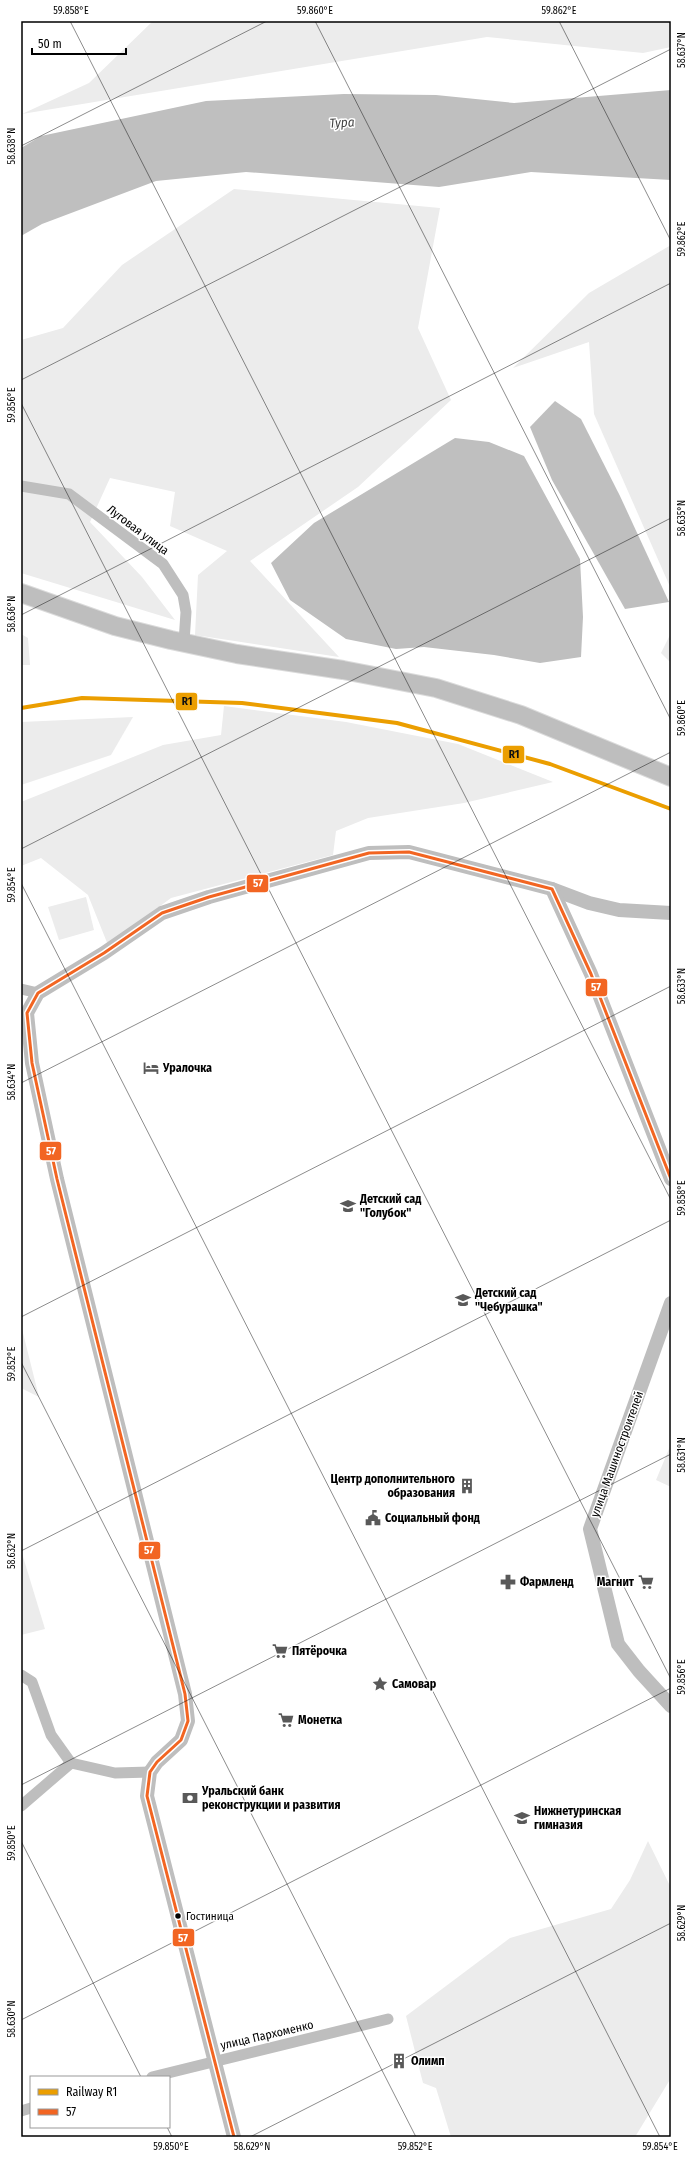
<svg xmlns="http://www.w3.org/2000/svg" width="692" height="2158" font-family="'Fira Sans Condensed',sans-serif">
<rect width="100%" height="100%" fill="#fff"/>
<!-- green -->
<g fill="#ececec">
<path d="M 153,21 L 671,21 L 671,47 L 643,53 L 487,37 L 22,114 L 89,83 Z"/>
<path d="M 234,189 L 440,208 L 418,328 L 451,400 L 358,487 L 250,561 L 339,657 L 195,635 L 198,575 L 227,551 L 170,526 L 175,492 L 110,478 L 90,522 L 142,577 L 175,620 L 21,573 L 21,340 L 63,328 L 122,265 Z"/>
<path d="M 671,245 L 671,589 L 594,414 L 589,342 L 513,368 L 589,293 Z"/>
<path d="M 671,633 L 671,663 L 661,653 Z"/>
<path d="M 21,634 L 28,638 L 30,665 L 21,665 Z"/>
<path d="M 224,706 L 346,722 L 458,744 L 553,782 L 464,803 L 368,818 L 336,831 L 333,855 L 171,898 L 108,945 L 88,895 L 41,858 L 21,866 L 21,802 L 163,745 L 221,735 Z"/>
<path d="M 133,717 L 111,755 L 21,785 L 21,722 Z"/>
<path d="M 86,897 L 94,930 L 59,940 L 48,907 Z"/>
<path d="M 21,1325 L 39,1397 L 21,1388 Z"/>
<path d="M 671,1444 L 671,1487 L 656,1480 Z"/>
<path d="M 21,1550 L 45,1629 L 21,1635 Z"/>
<path d="M 648,1841 L 671,1888 L 671,2078 L 635,2137 L 451,2137 L 436,2088 L 423,2083 L 406,2016 L 510,1938 L 611,1909 L 630,1880 Z"/>
</g>
<!-- water -->
<g fill="#bfbfbf">
<path d="M 671,90 L 671,180 L 531,172 L 439,187 L 246,172 L 156,181 L 42,224 L 21,236 L 21,148 L 41,136 L 206,101 L 344,94 L 436,95 L 514,103 Z"/>
<path d="M 555,401 L 581,419 L 620,496 L 669,602 L 625,609 L 552,480 L 530,427 Z"/>
<path d="M 455,438 L 489,442 L 524,456 L 580,559 L 583,617 L 581,657 L 540,663 L 494,655 L 424,647 L 396,649 L 346,639 L 290,600 L 271,563 L 314,523 Z"/>
</g>
<g fill="none" stroke-linecap="round" stroke-linejoin="round">
<defs>
<path id="primary" d="M 21,593 L 115,626 L 171,640 L 237,654 L 343,670 L 436,688 L 521,715 L 671,777"/>
</defs>
<!-- primary casing -->
<use href="#primary" stroke="#dbdbdb" stroke-width="20"/>
<!-- minor -->
<g stroke="#bebebe" stroke-width="11">
<path d="M 21,486 L 69,494 L 163,564 L 183,595 L 186,612 L 184,642"/>
<path d="M 21,989 L 38,993"/>
<path d="M 21,1675 L 32,1682 L 51,1735 L 71,1763"/>
<path d="M 71,1763 L 115,1773 L 150,1772"/>
<path d="M 21,1806 L 71,1763"/>
<path d="M 152,2077 L 388,2019"/>
<path d="M 21,2111 L 31,2108"/>
</g>
<!-- tertiary -->
<g stroke="#bebebe" stroke-width="14">
<path d="M 552,889 L 589,903 L 619,910 L 671,913"/>
<path d="M 671,1303 L 590,1529 L 618,1644 L 639,1671 L 671,1706"/>
<path d="M 234,2137 L 147,1796 L 150,1772 L 157,1762 L 181,1740 L 188,1721 L 185,1694 L 57,1179 L 32,1063 L 27,1013 L 38,993 L 104,953 L 162,913 L 209,897 L 369,853 L 409,852 L 552,889 L 591,974 L 671,1179"/>
</g>
<!-- primary -->
<use href="#primary" stroke="#bebebe" stroke-width="18"/>
<defs>
<path id="bus-1" d="M 234,2137 L 147,1796 L 150,1772 L 157,1762 L 181,1740 L 188,1721 L 185,1694 L 57,1179 L 32,1063 L 27,1013 L 38,993 L 104,953 L 162,913 L 209,897 L 369,853 L 409,852 L 552,889 L 591,974 L 671,1179"/>
</defs>
<!-- bus-1 casing -->
<use href="#bus-1" stroke="#fff" stroke-width="6"/>
<!-- bus-1 -->
<use href="#bus-1" stroke="#f26522" stroke-width="3"/>
<defs>
<path id="rail-1" d="M 21,708 L 82,698 L 242,703 L 397,723 L 550,764 L 671,809"/>
</defs>
<!-- rail-1 casing -->
<use href="#rail-1" stroke="#fff" stroke-width="7"/>
<!-- rail-1 -->
<use href="#rail-1" stroke="#eb9e00" stroke-width="4"/>
</g>
<!-- ticks -->
<path fill="none" stroke="#000" stroke-width="1" stroke-opacity="0.45" d="M 70,21 L 671,1200M 315,21 L 671,720M 559,21 L 671,241M 21,146 L 267,21M 21,380 L 671,49M 21,403 L 671,1679M 21,615 L 671,283M 21,849 L 671,518M 21,883 L 660,2137M 21,1083 L 671,752M 21,1317 L 671,986M 21,1362 L 416,2137M 21,1551 L 671,1220M 21,1785 L 671,1454M 21,1841 L 141,2077M 21,2020 L 671,1688M 167,2127 L 172,2137M 250,2137 L 671,1923"/>
<!-- icons -->
<defs>
<symbol id="hotel-bare" viewBox="-9 -9 18 18"><path d="M-6-4.5h1.5V1H6V5H4.5V3h-9V5H-6ZM-4 0a1.8 1.8 0 1 1 3.6 0ZM.5 0V-2.5h3Q6-2.5 6 0Z" fill="#595959" stroke="#fff" stroke-width="2.5" paint-order="stroke"/></symbol>
<symbol id="school-bare" viewBox="-9 -9 18 18"><path d="M0-5L7-2L0 1L-7-2ZM-4 1L0 2.5L4 1V4Q0 6-4 4Z" fill="#595959" stroke="#fff" stroke-width="2.5" paint-order="stroke"/></symbol>
<symbol id="building-bare" viewBox="-9 -9 18 18"><path d="M-4-6H4V6H1V3H-1V6H-4ZM-2.5-4.3h1.7v1.8h-1.7ZM.8-4.3h1.7v1.8H.8ZM-2.5-1h1.7V.8h-1.7ZM.8-1h1.7V.8H.8Z" fill="#595959" stroke="#fff" stroke-width="2.5" paint-order="stroke"/></symbol>
<symbol id="civic-bare" viewBox="-9 -9 18 18"><path d="M-.6-6.5H3V-4.5H.6V-3L4-1V1h2V6H-6V1h2V-1L-.6-3ZM-1.2 2.5V6h2.4V2.5Z" fill="#595959" stroke="#fff" stroke-width="2.5" paint-order="stroke"/></symbol>
<symbol id="pharmacy-bare" viewBox="-9 -9 18 18"><path d="M-2-6h4v4h4v4h-4v4h-4v-4h-4v-4h4Z" fill="#595959" stroke="#fff" stroke-width="2.5" paint-order="stroke"/></symbol>
<symbol id="supermarket-bare" viewBox="-9 -9 18 18"><path d="M-6-5.5h2.5l.6 2H6L4.5 2H-2.5L-4.4-4H-6ZM-1.5 3.2a1.3 1.3 0 1 0 .1 0ZM3 3.2a1.3 1.3 0 1 0 .1 0Z" fill="#595959" stroke="#fff" stroke-width="2.5" paint-order="stroke"/></symbol>
<symbol id="sight-bare" viewBox="-9 -9 18 18"><path d="M0-6L1.8-2.2L6-1.7L2.9 1.2L3.7 5.4L0 3.3L-3.7 5.4L-2.9 1.2L-6-1.7L-1.8-2.2Z" fill="#595959" stroke="#fff" stroke-width="2.5" paint-order="stroke"/></symbol>
<symbol id="bank-bare" viewBox="-9 -9 18 18"><path d="M-6-4H6V4H-6ZM0-2.3a2.3 2.3 0 1 0 0 4.6a2.3 2.3 0 1 0 0-4.6Z" fill="#595959" stroke="#fff" stroke-width="2.5" paint-order="stroke"/></symbol>
</defs>
<g fill-rule="evenodd">
<use href="#hotel-bare" x="140" y="1057" width="22" height="22"/>
<use href="#school-bare" x="337" y="1195" width="22" height="22"/>
<use href="#school-bare" x="452" y="1289" width="22" height="22"/>
<use href="#building-bare" x="456" y="1475" width="22" height="22"/>
<use href="#civic-bare" x="362" y="1507" width="22" height="22"/>
<use href="#pharmacy-bare" x="497" y="1571" width="22" height="22"/>
<use href="#supermarket-bare" x="635" y="1571" width="22" height="22"/>
<use href="#supermarket-bare" x="269" y="1640" width="22" height="22"/>
<use href="#sight-bare" x="369" y="1673" width="22" height="22"/>
<use href="#supermarket-bare" x="275" y="1709" width="22" height="22"/>
<use href="#bank-bare" x="179" y="1787" width="22" height="22"/>
<use href="#school-bare" x="511" y="1807" width="22" height="22"/>
<use href="#building-bare" x="388" y="2050" width="22" height="22"/>
</g>
<!-- markers -->
<circle fill="#000" stroke="#fff" stroke-width="1.5" cx="178" cy="1916" r="3.5"/>
<g text-anchor="middle" stroke-width="3" stroke-linejoin="round" paint-order="stroke">
<!-- bus labels -->
<g font-size="11" fill="#000" stroke="#fff" text-anchor="start">
<text x="186" y="1920">Гостиница</text>
</g>
<!-- street labels -->
<g font-size="12" fill="#000" stroke="#fff">
<text transform="translate(138 530) rotate(37)" y="4">Луговая улица</text>
<text transform="translate(617 1454) rotate(-70)" y="4">улица Машиностроителей</text>
<text transform="translate(267 2035) rotate(-13)" y="4">улица Пархоменко</text>
</g>
<!-- poi labels -->
<g font-size="12" font-weight="bold" fill="#000" stroke="#fff" text-anchor="start">
<text x="163" y="1072">Уралочка</text>
<text x="360" y="1203">Детский сад<tspan x="360" dy="14">"Голубок"</tspan></text>
<text x="475" y="1297">Детский сад<tspan x="475" dy="14">"Чебурашка"</tspan></text>
<text x="455" y="1483" text-anchor="end">Центр дополнительного<tspan x="455" dy="14">образования</tspan></text>
<text x="385" y="1522">Социальный фонд</text>
<text x="520" y="1586">Фармленд</text>
<text x="634" y="1586" text-anchor="end">Магнит</text>
<text x="292" y="1655">Пятёрочка</text>
<text x="392" y="1688">Самовар</text>
<text x="298" y="1724">Монетка</text>
<text x="202" y="1795">Уральский банк<tspan x="202" dy="14">реконструкции и развития</tspan></text>
<text x="534" y="1815">Нижнетуринская<tspan x="534" dy="14">гимназия</tspan></text>
<text x="411" y="2065">Олимп</text>
</g>
<!-- water labels -->
<g font-size="13" font-style="italic" fill="#444" stroke="#fff">
<text transform="translate(342 122) rotate(-3)" y="5">Тура</text>
</g>
</g>
<g stroke="#fff" stroke-width="1.5">
<rect x="175" y="692" width="23" height="19" rx="4" fill="#eb9e00"/>
<rect x="502" y="745" width="23" height="19" rx="4" fill="#eb9e00"/>
<rect x="246" y="874" width="23" height="19" rx="4" fill="#f26522"/>
<rect x="585" y="978" width="23" height="19" rx="4" fill="#f26522"/>
<rect x="39" y="1141" width="23" height="20" rx="4" fill="#f26522"/>
<rect x="138" y="1541" width="23" height="19" rx="4" fill="#f26522"/>
<rect x="172" y="1928" width="23" height="19" rx="4" fill="#f26522"/>
</g>
<g font-size="11" text-anchor="middle" font-weight="bold" fill="#fff">
<text x="258" y="887">57</text>
<text x="596" y="991">57</text>
<text x="51" y="1155">57</text>
<text x="149" y="1554">57</text>
<text x="183" y="1942">57</text>
</g>
<g font-size="11" text-anchor="middle" font-weight="bold" fill="#111">
<text x="187" y="705">R1</text>
<text x="514" y="758">R1</text>
</g>
<!-- border -->
<rect width="692" height="2158" fill="none" stroke="#ffffff" stroke-width="44"/>
<!-- legend -->
<rect x="30" y="2076" width="140" height="52" fill="#ffffff" stroke="#999999"/>
<rect x="38" y="2089" width="20" height="6" fill="#eb9e00" stroke="#999999"/>
<text x="66" y="2096" font-size="12" fill="#000000">Railway R1</text>
<rect x="38" y="2109" width="20" height="6" fill="#f26522" stroke="#999999"/>
<text x="66" y="2116" font-size="12" fill="#000000">57</text>
<!-- scale -->
<path d="M32 48v6h94v-6" fill="none" stroke="#000000" stroke-width="2"/>
<text x="38" y="48" font-size="12" fill="#000000" stroke="#ffffff" stroke-width="3" paint-order="stroke">50 m</text>
<rect x="22" y="22" width="648" height="2114" fill="none" stroke="#000" stroke-width="1.5"/>
<g font-size="10" text-anchor="middle" fill="#000">
<text x="71" y="14">59.858°E</text>
<text x="315" y="14">59.860°E</text>
<text x="559" y="14">59.862°E</text>
<text transform="translate(681 50) rotate(-90)" y="4">58.637°N</text>
<text transform="translate(11 146) rotate(-90)" y="4">58.638°N</text>
<text transform="translate(681 239) rotate(-90)" y="4">59.862°E</text>
<text transform="translate(11 405) rotate(-90)" y="4">59.856°E</text>
<text transform="translate(681 518) rotate(-90)" y="4">58.635°N</text>
<text transform="translate(11 614) rotate(-90)" y="4">58.636°N</text>
<text transform="translate(681 718) rotate(-90)" y="4">59.860°E</text>
<text transform="translate(11 885) rotate(-90)" y="4">59.854°E</text>
<text transform="translate(681 986) rotate(-90)" y="4">58.633°N</text>
<text transform="translate(11 1082) rotate(-90)" y="4">58.634°N</text>
<text transform="translate(681 1198) rotate(-90)" y="4">59.858°E</text>
<text transform="translate(11 1364) rotate(-90)" y="4">59.852°E</text>
<text transform="translate(681 1455) rotate(-90)" y="4">58.631°N</text>
<text transform="translate(11 1551) rotate(-90)" y="4">58.632°N</text>
<text transform="translate(681 1677) rotate(-90)" y="4">59.856°E</text>
<text transform="translate(11 1843) rotate(-90)" y="4">59.850°E</text>
<text transform="translate(681 1923) rotate(-90)" y="4">58.629°N</text>
<text transform="translate(11 2019) rotate(-90)" y="4">58.630°N</text>
<text x="171" y="2150">59.850°E</text>
<text x="252" y="2150">58.629°N</text>
<text x="415" y="2150">59.852°E</text>
<text x="660" y="2150">59.854°E</text>
</g>
</svg>
